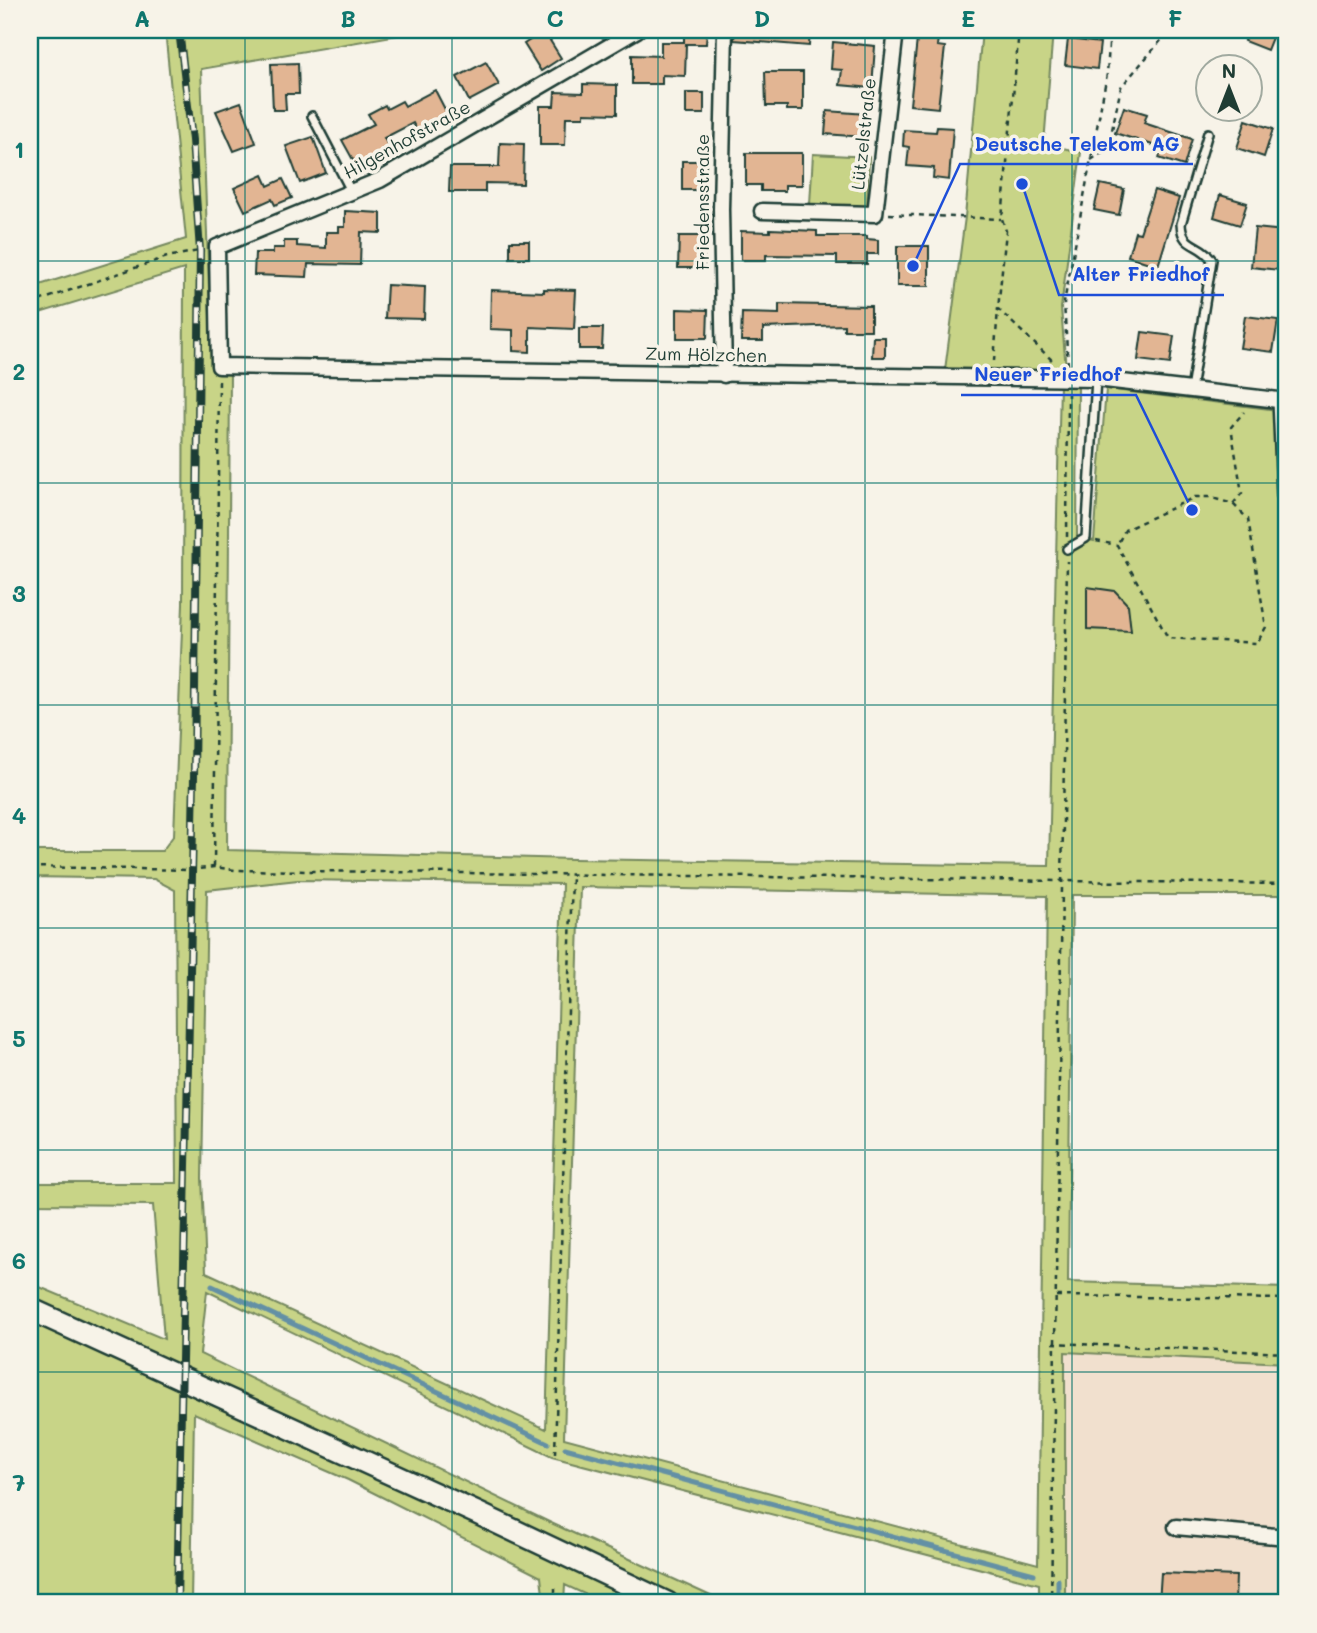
<svg xmlns="http://www.w3.org/2000/svg" width="1317" height="1633" font-family="Mali,sans-serif">
<rect width="100%" height="100%" fill="#f7f3e8"/>
<filter id="ink" filterUnits="userSpaceOnUse"><feTurbulence type="fractalNoise" baseFrequency=".0143" numOctaves="2"/><feDisplacementMap in="SourceGraphic" scale="14" xChannelSelector="R" yChannelSelector="G"/><feConvolveMatrix kernelMatrix="1 2 1 2 8 2 1 2 1" color-interpolation-filters="sRGB"/></filter>
<g filter="url(#ink)">
<!-- built -->
<path fill="#f1e0ce" d="M 1065,1352 L 1287,1362 L 1287,1603 L 1065,1603 Z"/>
<!-- green -->
<g fill="#c8d487" stroke="#74885e" stroke-width="2" fill-rule="evenodd">
<path d="M 165,30 L 404,30 L 404,34 L 201,69 L 212,371 L 230,372 L 227,850 L 573,859 L 1049,866 L 1060,384 L 1078,387 L 1077,537 L 1094,541 L 1106,389 L 1278,410 L 1287,482 L 1287,895 L 1072,895 L 1068,1282 L 1287,1288 L 1287,1363 L 1065,1352 L 1065,1603 L 1039,1603 L 1039,1584 L 552,1457 L 207,1291 L 200,1354 L 549,1522 L 726,1603 L 604,1603 L 565,1585 L 564,1603 L 544,1603 L 541,1577 L 348,1480 L 194,1413 L 191,1603 L 30,1603 L 30,1283 L 164,1339 L 153,1205 L 30,1204 L 30,1183 L 177,1183 L 175,890 L 154,879 L 30,877 L 30,851 L 162,851 L 174,835 L 183,604 L 184,269 L 30,316 L 30,288 L 186,239 ZM 298,880 L 562,884 L 546,1429 L 206,1272 L 202,1178 L 207,890 ZM 580,887 L 1047,896 L 1038,1564 L 564,1438 Z"/>
<path d="M 982,30 L 1053,30 L 1044,144 L 1081,152 L 1061,308 L 1066,370 L 945,370 L 965,217 Z"/>
<path d="M 813,154 L 869,157 L 867,207 L 810,204 Z"/>
</g>
<g fill="none" stroke-linecap="round" stroke-linejoin="round">
<!-- stream -->
<g stroke="#6490a5" stroke-width="5">
<path d="M 212,1286 L 548,1443"/>
<path d="M 565,1448 L 1034,1574"/>
<path d="M 1058,1580 L 1058,1603"/>
</g>
</g>
<!-- building -->
<g fill="#e2b593" stroke="#1f3d34" stroke-width="2">
<path d="M 684,30 L 707,30 L 706,44 L 686,44 L 685,76 L 662,75 L 662,84 L 632,84 L 632,55 L 661,56 L 661,42 L 684,42 Z"/>
<path d="M 735,30 L 810,30 L 809,46 L 734,40 Z"/>
<path d="M 918,30 L 939,30 L 937,46 L 945,47 L 938,108 L 910,105 Z"/>
<path d="M 1248,30 L 1275,30 L 1267,50 L 1244,41 Z"/>
<path d="M 544,31 L 561,58 L 541,71 L 524,44 Z"/>
<path d="M 1068,39 L 1100,43 L 1097,69 L 1065,65 Z"/>
<path d="M 833,42 L 875,46 L 872,88 L 840,85 L 842,70 L 831,69 Z"/>
<path d="M 486,62 L 499,85 L 469,101 L 457,77 Z"/>
<path d="M 298,63 L 299,94 L 285,94 L 286,110 L 273,110 L 271,64 Z"/>
<path d="M 765,72 L 803,72 L 803,110 L 787,110 L 787,106 L 766,106 Z"/>
<path d="M 583,84 L 617,85 L 617,114 L 584,113 L 584,117 L 566,117 L 565,145 L 540,145 L 540,106 L 554,106 L 555,92 L 583,93 Z"/>
<path d="M 435,90 L 450,119 L 419,135 L 413,123 L 384,138 L 390,149 L 357,167 L 342,140 L 374,124 L 368,114 L 385,105 L 387,109 L 402,101 L 405,106 Z"/>
<rect x="686" y="93" width="18" height="21"/>
<path d="M 241,102 L 256,143 L 234,151 L 216,111 Z"/>
<path d="M 1124,107 L 1147,114 L 1144,123 L 1192,139 L 1184,166 L 1159,158 L 1162,148 L 1115,133 Z"/>
<path d="M 827,111 L 866,114 L 864,137 L 825,134 Z"/>
<path d="M 1246,120 L 1273,129 L 1264,157 L 1237,148 Z"/>
<path d="M 937,127 L 953,128 L 949,180 L 933,178 L 934,168 L 907,166 L 909,147 L 903,146 L 904,130 L 936,132 Z"/>
<path d="M 313,137 L 326,173 L 300,183 L 286,146 Z"/>
<path d="M 500,143 L 524,144 L 523,184 L 485,183 L 485,192 L 449,192 L 450,167 L 499,167 Z"/>
<path d="M 746,153 L 802,153 L 802,185 L 785,185 L 785,191 L 761,191 L 761,185 L 746,185 Z"/>
<rect x="682" y="161" width="24" height="29"/>
<path d="M 263,175 L 268,186 L 283,179 L 292,198 L 275,205 L 272,199 L 245,211 L 234,188 Z"/>
<path d="M 1100,184 L 1124,189 L 1119,215 L 1094,210 Z"/>
<path d="M 1154,190 L 1179,198 L 1158,266 L 1128,256 L 1135,232 L 1140,233 Z"/>
<path d="M 1220,195 L 1247,203 L 1240,225 L 1214,217 Z"/>
<path d="M 345,211 L 381,213 L 381,233 L 361,232 L 360,265 L 308,264 L 307,277 L 254,275 L 255,253 L 273,253 L 273,248 L 284,248 L 284,241 L 297,241 L 297,246 L 326,248 L 326,232 L 339,232 L 339,227 L 345,227 Z"/>
<path d="M 1255,228 L 1285,231 L 1280,270 L 1251,267 Z"/>
<path d="M 770,229 L 817,231 L 817,236 L 867,236 L 867,239 L 878,240 L 878,254 L 867,254 L 867,264 L 837,264 L 837,256 L 766,255 L 766,260 L 741,260 L 741,231 L 770,232 Z"/>
<path d="M 679,236 L 704,236 L 704,268 L 678,268 Z"/>
<rect x="510" y="241" width="19" height="17"/>
<rect x="897" y="246" width="32" height="40"/>
<path d="M 387,285 L 425,287 L 424,319 L 385,318 Z"/>
<path d="M 544,289 L 576,290 L 574,329 L 530,327 L 530,352 L 513,351 L 513,330 L 490,329 L 491,290 L 544,292 Z"/>
<path d="M 779,304 L 871,306 L 871,330 L 844,330 L 844,325 L 763,328 L 763,341 L 741,341 L 742,313 L 779,314 Z"/>
<path d="M 677,309 L 708,310 L 707,338 L 677,338 Z"/>
<path d="M 1245,316 L 1278,320 L 1273,352 L 1240,348 Z"/>
<path d="M 579,328 L 603,328 L 602,349 L 579,349 Z"/>
<path d="M 1142,332 L 1174,336 L 1170,364 L 1138,360 Z"/>
<path d="M 873,337 L 885,337 L 885,357 L 872,357 Z"/>
<path d="M 1087,587 L 1115,591 L 1128,605 L 1131,631 L 1087,629 Z"/>
<path d="M 1161,1573 L 1236,1576 L 1235,1603 L 1159,1603 Z"/>
</g>
<g fill="none" stroke-linecap="round" stroke-linejoin="round">
<defs>
<g id="service">
<path d="M 312,116 L 352,193"/>
<path d="M 1191,390 L 1212,260 C 1201,242 1182,249 1181,224 L 1208,133"/>
<path d="M 1277,400 L 1281,495 L 1287,516"/>
<path d="M 1067,549 L 1086,538 L 1096,379"/>
</g>
<g id="minor">
<path d="M 637,30 L 380,180 L 217,247 L 219,366 L 1096,379 L 1287,401"/>
<path d="M 762,211 L 875,214 L 896,30"/>
<path d="M 724,375 L 721,209 L 725,30"/>
<path d="M 1176,1527 L 1287,1537"/>
</g>
<path id="secondary" d="M 30,1309 L 479,1514 L 667,1603"/>
</defs>
<!-- service casing -->
<use href="#service" stroke="#1f3d34" stroke-width="12"/>
<!-- minor casing -->
<use href="#minor" stroke="#1f3d34" stroke-width="19"/>
<!-- secondary casing -->
<use href="#secondary" stroke="#1f3d34" stroke-width="26"/>
<!-- path -->
<g stroke="#1f3d34" stroke-width="2.5" stroke-dasharray="5 5" stroke-linecap="butt">
<path d="M 1019,30 L 1002,219 L 1006,231 L 998,309 L 1055,363"/>
<path d="M 1091,160 L 1108,149 L 1121,87 L 1170,30"/>
<path d="M 889,214 L 1001,219"/>
<path d="M 30,304 L 167,257 L 204,250"/>
<path d="M 994,361 L 998,309"/>
<path d="M 1068,365 L 1064,303 L 1107,74 L 1110,30"/>
<path d="M 1233,504 L 1242,493 L 1231,427 L 1244,412"/>
<path d="M 1067,537 L 1068,393"/>
<path d="M 1096,541 L 1117,545 L 1168,638 L 1257,643 L 1266,627 L 1248,519 L 1233,504 L 1209,497 L 1195,497 L 1125,530 L 1117,545"/>
<path d="M 214,866 L 219,380"/>
<path d="M 30,867 L 190,870 L 214,867 L 235,870 L 1287,884"/>
<path d="M 1056,1296 L 1287,1299"/>
<path d="M 1053,1343 L 1287,1353"/>
<path d="M 555,1454 L 572,875"/>
<path d="M 555,1603 L 555,1588"/>
<path d="M 1051,1603 L 1067,561"/>
</g>
<!-- service -->
<use href="#service" stroke="#f7f3e8" stroke-width="7"/>
<!-- minor -->
<use href="#minor" stroke="#f7f3e8" stroke-width="14"/>
<!-- secondary -->
<use href="#secondary" stroke="#f7f3e8" stroke-width="21"/>
<defs>
<path id="rail" d="M 177,1603 L 194,777 L 200,251 L 192,140 L 179,30"/>
</defs>
<!-- rail casing -->
<use href="#rail" stroke="#1f3d34" stroke-width="8"/>
<!-- rail -->
<use href="#rail" stroke="#f7f3e8" stroke-width="5" stroke-dasharray="16" stroke-linecap="butt"/>
</g>
</g>
<!-- grid -->
<path fill="none" stroke="#0f766e" stroke-width="2" stroke-opacity="0.55" d="M 245,30 L 245,1603M 452,30 L 452,1603M 658,30 L 658,1603M 865,30 L 865,1603M 1072,30 L 1072,1603M 30,261 L 1287,261M 30,483 L 1287,483M 30,705 L 1287,705M 30,928 L 1287,928M 30,1150 L 1287,1150M 30,1372 L 1287,1372"/>
<g text-anchor="middle" stroke-width="7" stroke-linejoin="round" paint-order="stroke">
<!-- street labels -->
<g font-size="18" fill="#1f3d34" stroke="#f7f3e8">
<text transform="translate(864 134) rotate(-84)" y="6">Lützelstraße</text>
<text transform="translate(407 140) rotate(-29)" y="6">Hilgenhofstraße</text>
<text transform="translate(703 202) rotate(-90)" y="6">Friedensstraße</text>
<text transform="translate(706 355) rotate(1)" y="6">Zum Hölzchen</text>
</g>
</g>
<!-- callouts -->
<path fill="none" stroke="#1d4ed8" stroke-width="2.5" d="M913 266L960 164H1193M1022 184L1059 295H1224M1192 510L1136 395H961"/>
<g fill="#1d4ed8" stroke="#f7f3e8" stroke-width="2.5">
<circle cx="913" cy="266" r="7"/>
<circle cx="1022" cy="184" r="7"/>
<circle cx="1192" cy="510" r="7"/>
</g>
<g font-size="19" text-anchor="middle" font-weight="bold" fill="#1d4ed8" stroke="#f7f3e8" stroke-width="7" stroke-linejoin="round" paint-order="stroke">
<text x="1077" y="151">Deutsche Telekom AG</text>
<text x="1141" y="281">Alter Friedhof</text>
<text x="1048" y="381">Neuer Friedhof</text>
</g>
<!-- margin -->
<rect width="1317" height="1633" fill="none" stroke="#f7f3e8" stroke-width="77"/>
<!-- north arrow -->
<g transform="translate(1229 88)"><circle r="33" fill="#f7f3e8" stroke="#a1aaa0" stroke-width="2"/>
<path d="M0-5L12 26L0 18L-12 26Z" fill="#1f3d34"/>
<text y="-10" font-size="19" font-weight="bold" text-anchor="middle" fill="#1f3d34">N</text>
</g>
<rect x="38" y="38" width="1240" height="1556" fill="none" stroke="#0f766e" stroke-width="2.5"/>
<g font-size="23" text-anchor="middle" font-weight="bold" fill="#0f766e">
<text x="142" y="27">A</text>
<text x="348" y="27">B</text>
<text x="555" y="27">C</text>
<text x="762" y="27">D</text>
<text x="968" y="27">E</text>
<text x="1175" y="27">F</text>
<text x="19" y="158">1</text>
<text x="19" y="380">2</text>
<text x="19" y="602">3</text>
<text x="19" y="824">4</text>
<text x="19" y="1047">5</text>
<text x="19" y="1269">6</text>
<text x="19" y="1491">7</text>
</g>
</svg>
